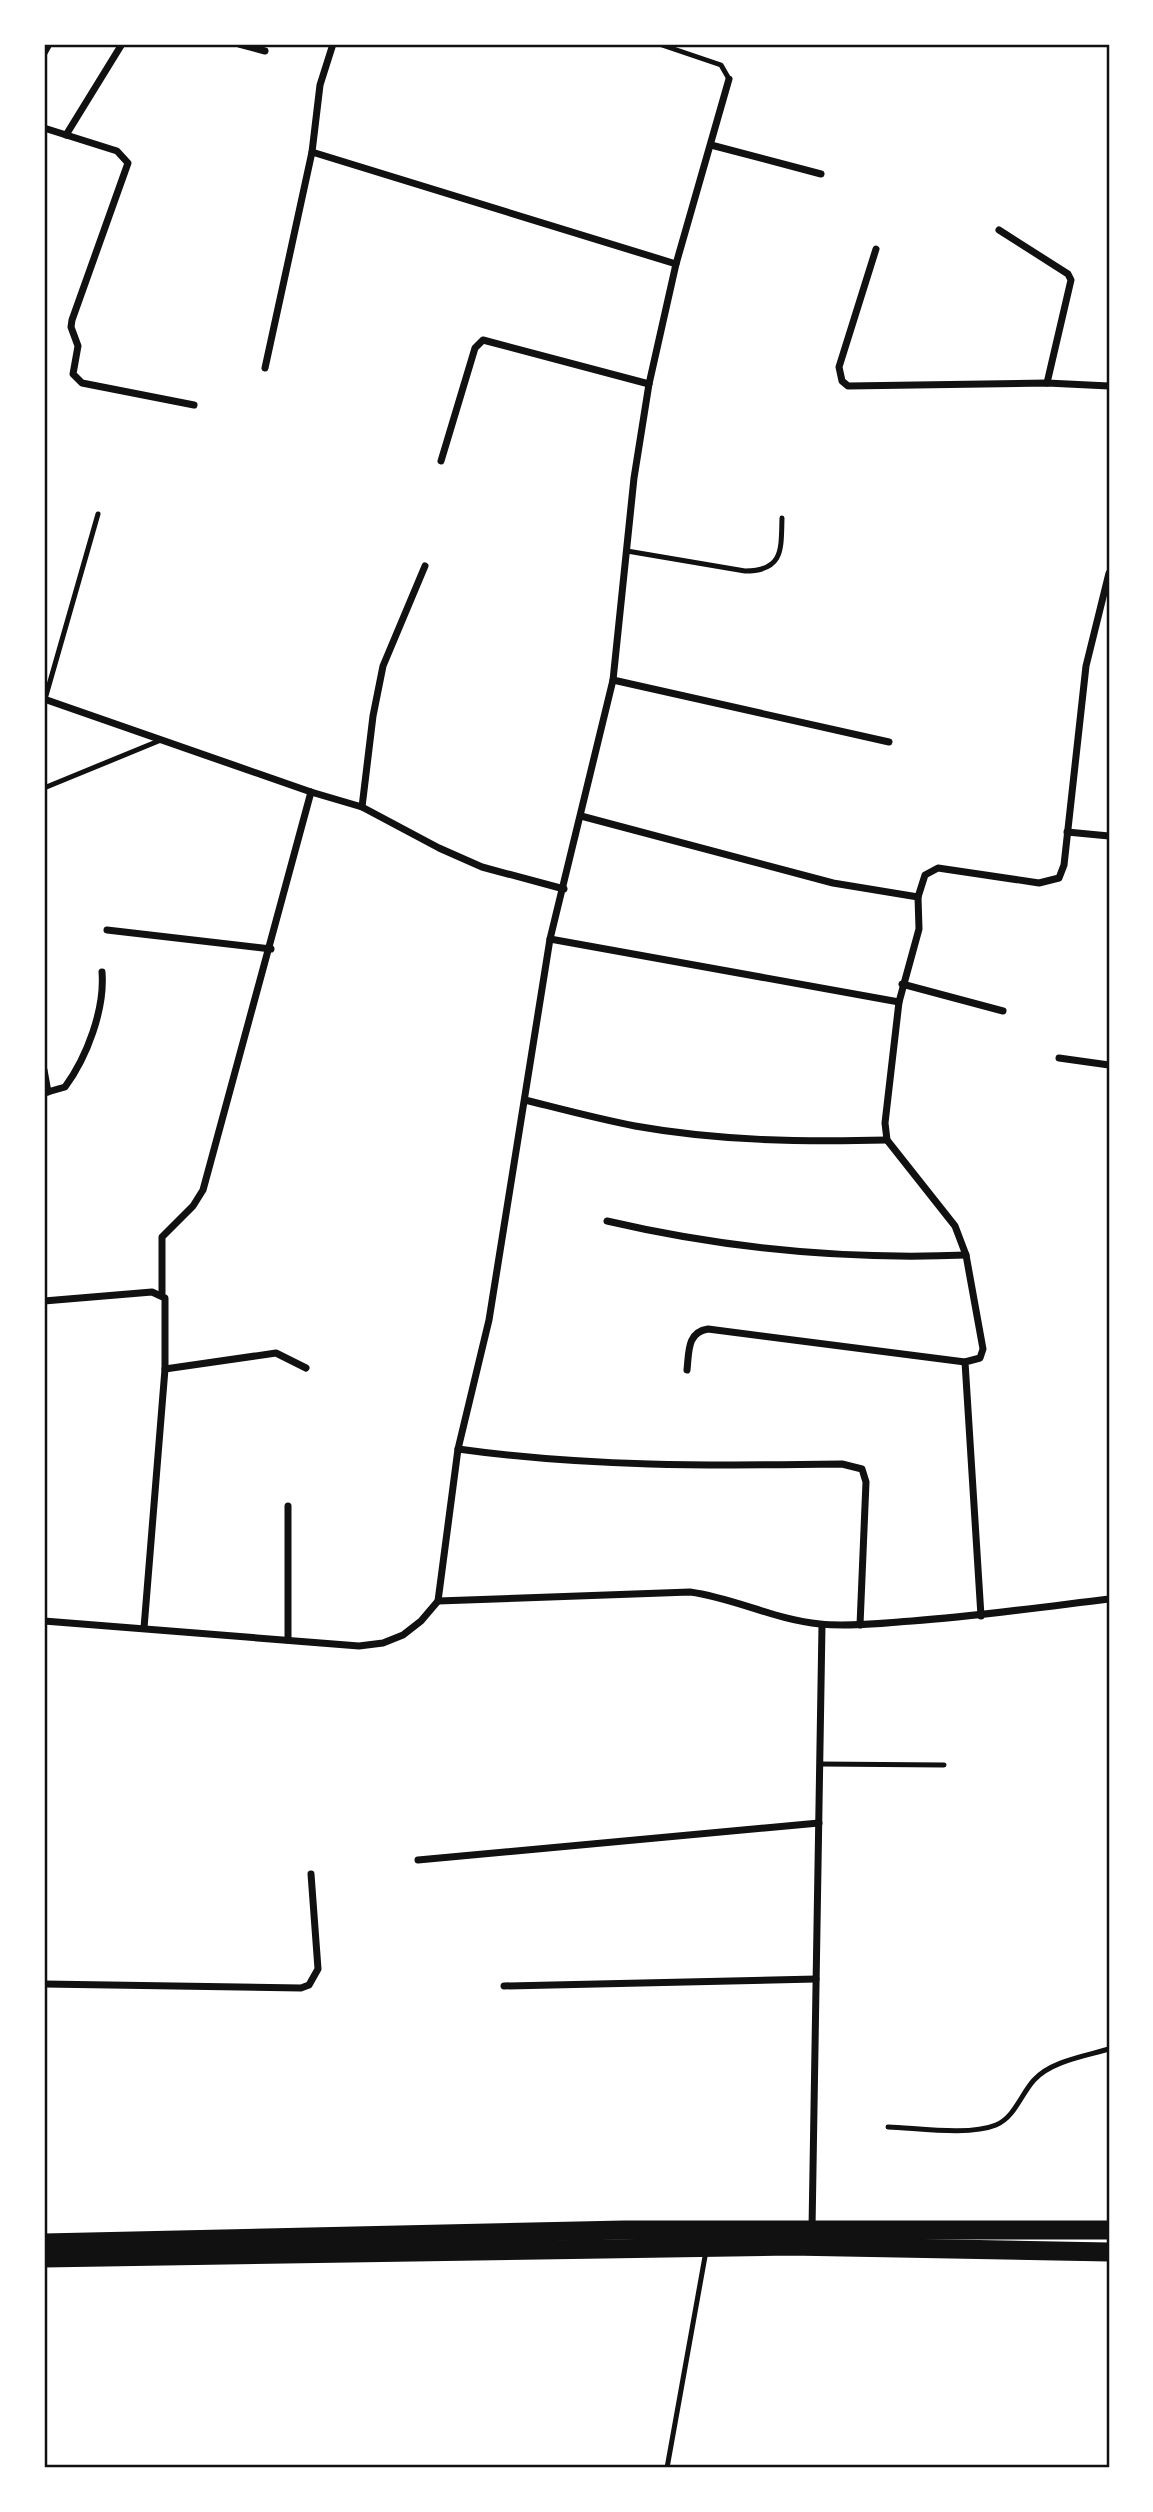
<svg xmlns="http://www.w3.org/2000/svg" width="1153" height="2512" font-family="Karla,sans-serif">
<rect width="100%" height="100%" fill="#fff"/>
<g fill="none" stroke-linecap="round" stroke-linejoin="round">
<!-- service -->
<g stroke="#111" stroke-width="5">
<path d="M 659,44 L 721,65 L 729,79"/>
<path d="M 627,551 L 745,571 C 784,571 781,549 782,518"/>
<path d="M 45,699 L 98,514"/>
<path d="M 44,788 L 161,740"/>
<path d="M 820,1764 L 944,1765"/>
<path d="M 888,2127 C 918,2128 969,2136 996,2125 C 1015,2117 1021,2094 1034,2080 C 1051,2061 1086,2056 1109,2049"/>
<path d="M 667,2468 L 706,2251"/>
</g>
<!-- minor -->
<g stroke="#111" stroke-width="7">
<path d="M 239,44 L 265,51"/>
<path d="M 333,44 L 320,85 L 312,152 L 676,264"/>
<path d="M 44,53 L 49,44"/>
<path d="M 44,128 L 117,151 L 128,163 L 72,320 L 71,327 L 78,346 L 73,374 L 82,383 L 194,405"/>
<path d="M 66,135 L 122,44"/>
<path d="M 711,145 L 821,174"/>
<path d="M 999,230 L 1068,274 L 1071,280 L 1047,383"/>
<path d="M 876,249 L 839,367 L 842,381 L 848,386 L 1047,383 L 1109,386"/>
<path d="M 265,368 L 312,152"/>
<path d="M 441,461 L 475,348 L 483,340 L 649,384"/>
<path d="M 613,680 L 889,742"/>
<path d="M 44,699 L 311,792 L 362,807 L 439,848 L 482,867 L 564,889"/>
<path d="M 362,807 L 373,716 L 383,666 L 425,566"/>
<path d="M 581,816 L 833,883 L 918,897"/>
<path d="M 1067,832 L 1109,836"/>
<path d="M 107,930 L 271,949"/>
<path d="M 550,939 L 899,1002"/>
<path d="M 902,984 L 1003,1011"/>
<path d="M 1059,1058 L 1109,1065"/>
<path d="M 44,1070 L 48,1092"/>
<path d="M 44,1093 L 65,1087 C 87,1057 105,1009 102,972"/>
<path d="M 525,1100 C 561,1109 598,1119 635,1126 C 719,1141 802,1142 887,1140"/>
<path d="M 607,1221 C 727,1249 844,1260 966,1255"/>
<path d="M 162,1293 L 162,1237 L 193,1206 L 203,1190 L 311,792"/>
<path d="M 44,1301 L 152,1292 L 165,1298 L 165,1369 L 144,1628"/>
<path d="M 165,1369 L 276,1353 L 306,1368"/>
<path d="M 687,1370 C 689,1352 687,1332 708,1329 L 965,1362"/>
<path d="M 458,1449 C 587,1467 712,1466 842,1464 L 862,1469 L 866,1482 L 860,1625"/>
<path d="M 288,1506 L 288,1640"/>
<path d="M 438,1601 L 690,1592 C 735,1598 775,1620 820,1624 C 850,1627 882,1623 912,1621 C 978,1616 1043,1607 1109,1599"/>
<path d="M 981,1616 L 965,1362 L 980,1358 L 983,1349 L 966,1255 L 955,1226 L 887,1140 L 885,1123 L 899,1002 L 919,929 L 918,897 L 925,875 L 938,868 L 1039,883 L 1059,878 L 1064,865 L 1086,666 L 1109,573"/>
<path d="M 44,1621 L 359,1646 L 383,1643 L 403,1635 L 421,1621 L 438,1601 L 458,1449 L 489,1320 L 550,939 L 613,680 L 634,478 L 649,384 L 676,264 L 729,79"/>
<path d="M 418,1860 L 819,1823"/>
<path d="M 44,1984 L 301,1988 L 309,1985 L 318,1969 L 311,1874"/>
<path d="M 504,1986 L 816,1979"/>
<path d="M 812,2229 L 822,1625"/>
</g>
<!-- trunk -->
<g stroke="#111" stroke-width="19">
<path d="M 44,2243 L 624,2230 L 1109,2230"/>
<path d="M 44,2258 L 790,2246 L 1109,2252"/>
</g>
</g>
<!-- border -->
<rect width="1153" height="2512" fill="none" stroke="#ffffff" stroke-width="91"/>
<rect x="46" y="46" width="1062" height="2420" fill="none" stroke="#111" stroke-width="2.5"/>
</svg>
